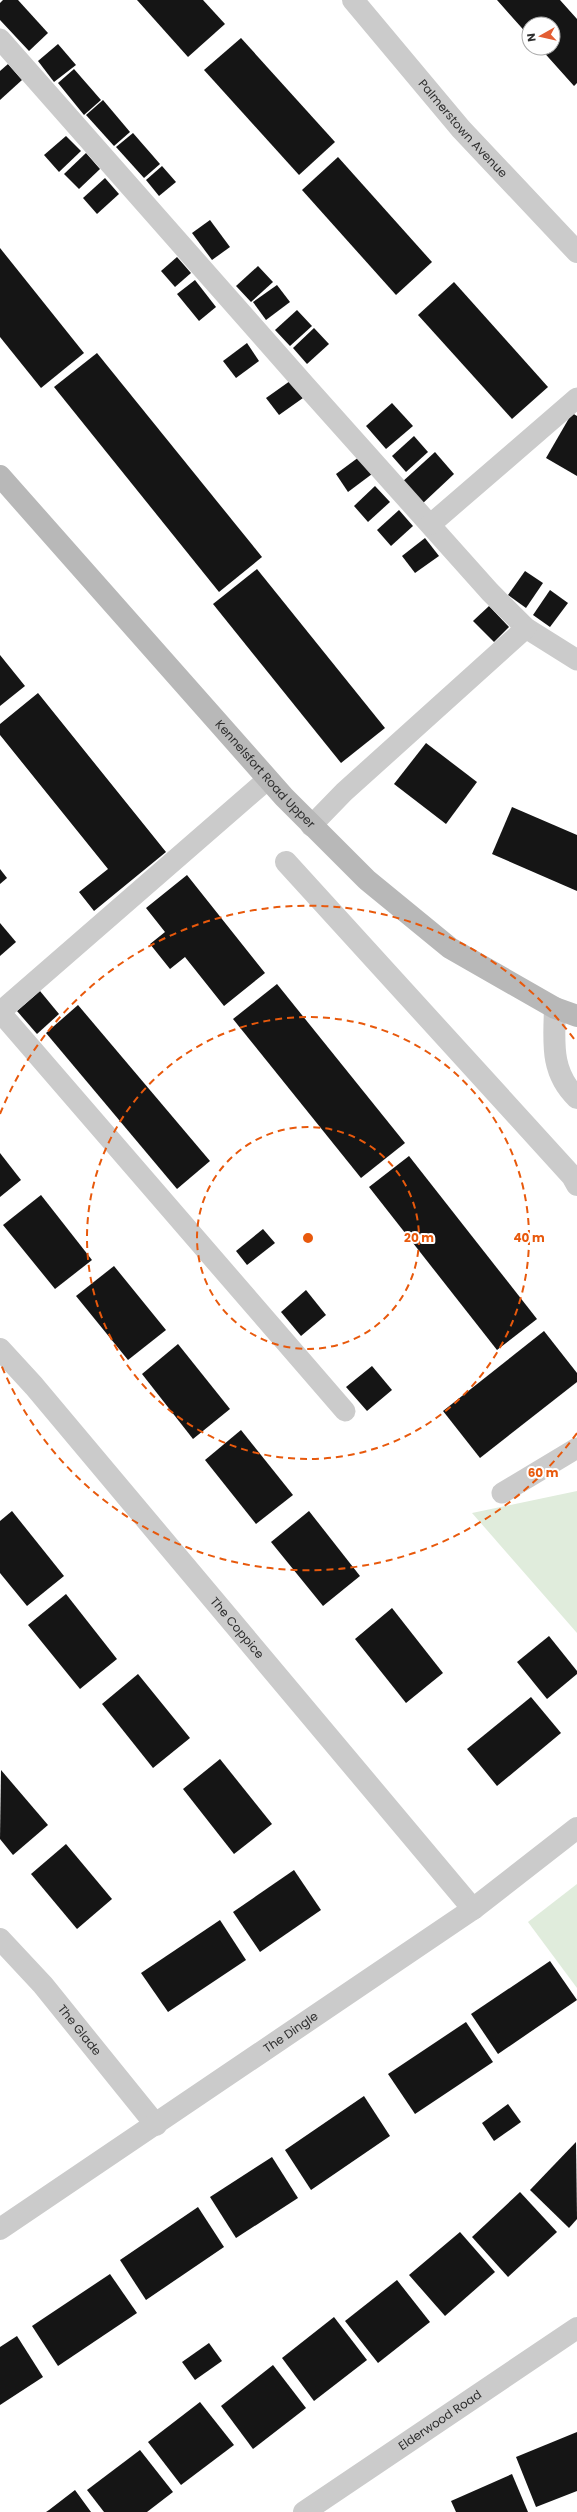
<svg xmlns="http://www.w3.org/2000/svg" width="577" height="2512" font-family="Poppins,sans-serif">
<rect width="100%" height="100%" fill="#fff"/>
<!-- green -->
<g fill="#e0ecdc">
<path d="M 577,1491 L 577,1633 L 472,1513 Z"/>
<path d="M 577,1884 L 577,1988 L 528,1922 Z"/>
</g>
<!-- building -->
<g fill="#151515">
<path d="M 3,0 L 18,0 L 48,33 L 29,51 L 0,20 L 0,3 Z"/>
<path d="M 137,0 L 203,0 L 225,24 L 188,57 Z"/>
<path d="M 497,0 L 560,0 L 577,19 L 577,83 L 574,86 L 540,48 L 553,48 L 553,24 L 529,24 L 529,36 Z"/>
<path d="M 241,38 L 335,142 L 299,175 L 204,70 Z"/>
<path d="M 58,44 L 76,65 L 54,82 L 38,61 Z"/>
<path d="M 8,64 L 22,80 L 0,100 L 0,71 Z"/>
<path d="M 74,69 L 101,100 L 84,115 L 58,83 Z"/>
<path d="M 103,100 L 130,132 L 114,146 L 86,115 Z"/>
<path d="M 133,133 L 160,164 L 144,178 L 116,147 Z"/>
<path d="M 66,136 L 81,151 L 59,172 L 44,155 Z"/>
<path d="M 86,153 L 100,169 L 79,189 L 64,174 Z"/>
<path d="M 338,157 L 432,262 L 396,295 L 302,190 Z"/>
<path d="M 162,166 L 176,182 L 159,196 L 146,180 Z"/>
<path d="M 105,178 L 119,194 L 97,214 L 83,198 Z"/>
<path d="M 210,220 L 230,247 L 212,260 L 192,233 Z"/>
<path d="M 0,248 L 84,353 L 41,388 L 0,337 Z"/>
<path d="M 177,257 L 191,273 L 175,287 L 161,271 Z"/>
<path d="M 258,266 L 273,282 L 251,302 L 236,286 Z"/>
<path d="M 195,280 L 216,307 L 199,321 L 177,294 Z"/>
<path d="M 454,282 L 548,387 L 512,419 L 418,315 Z"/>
<path d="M 277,285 L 290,302 L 266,320 L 253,302 Z"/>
<path d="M 297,310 L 312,326 L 290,346 L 275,330 Z"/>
<path d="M 314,328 L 329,344 L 307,364 L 293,348 Z"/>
<path d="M 247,343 L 259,361 L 236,378 L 223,361 Z"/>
<path d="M 97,353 L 262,557 L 219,592 L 54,387 Z"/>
<path d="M 290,381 L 303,398 L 279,415 L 266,398 Z"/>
<path d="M 392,403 L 413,426 L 386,449 L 366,426 Z"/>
<path d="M 572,413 L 577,416 L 577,476 L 546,458 Z"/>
<path d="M 414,436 L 428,452 L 406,472 L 392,456 Z"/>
<path d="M 435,452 L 454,474 L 421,505 L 401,483 Z"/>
<path d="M 359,457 L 372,474 L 348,492 L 336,474 Z"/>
<path d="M 375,486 L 390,502 L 368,522 L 354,506 Z"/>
<path d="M 399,510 L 413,526 L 391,546 L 377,530 Z"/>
<path d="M 425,538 L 439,556 L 415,573 L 402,556 Z"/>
<path d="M 257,569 L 385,728 L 341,763 L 213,604 Z"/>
<path d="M 525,571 L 543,583 L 526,608 L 508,595 Z"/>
<path d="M 550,590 L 568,603 L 550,627 L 533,615 Z"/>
<path d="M 489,606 L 509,627 L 494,642 L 473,621 Z"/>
<path d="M 0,655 L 25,686 L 0,706 Z"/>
<path d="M 38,693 L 166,852 L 94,911 L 79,892 L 108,869 L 0,735 L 0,724 Z"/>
<path d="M 426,743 L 477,782 L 446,824 L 394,784 Z"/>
<path d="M 512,807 L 577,835 L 577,891 L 492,854 Z"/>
<path d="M 0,869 L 7,878 L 0,884 Z"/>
<path d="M 187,875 L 265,973 L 224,1006 L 185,957 L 170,969 L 150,944 L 165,932 L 146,908 Z"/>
<path d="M 0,923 L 16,942 L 0,956 Z"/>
<path d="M 277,984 L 405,1143 L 361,1178 L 233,1019 Z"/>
<path d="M 40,991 L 59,1014 L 37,1034 L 17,1011 Z"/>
<path d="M 78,1005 L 210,1161 L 177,1189 L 46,1033 Z"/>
<path d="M 0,1153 L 21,1180 L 0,1197 Z"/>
<path d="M 409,1156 L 537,1319 L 497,1350 L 369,1187 Z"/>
<path d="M 41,1195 L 92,1260 L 55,1289 L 3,1225 Z"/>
<path d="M 263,1229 L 275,1243 L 247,1265 L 236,1251 Z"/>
<path d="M 114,1266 L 166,1330 L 128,1360 L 76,1296 Z"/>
<path d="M 306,1290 L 326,1315 L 301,1336 L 281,1312 Z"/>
<path d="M 544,1331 L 577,1373 L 577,1382 L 480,1458 L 443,1411 Z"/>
<path d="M 178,1344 L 230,1409 L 193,1439 L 142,1374 Z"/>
<path d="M 372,1366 L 392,1390 L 367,1411 L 346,1387 Z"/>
<path d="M 241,1430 L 293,1495 L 256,1524 L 205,1460 Z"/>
<path d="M 12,1511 L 64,1576 L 27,1606 L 0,1573 L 0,1521 Z"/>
<path d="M 309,1511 L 360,1576 L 323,1606 L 271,1542 Z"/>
<path d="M 66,1594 L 117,1659 L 80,1689 L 28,1625 Z"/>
<path d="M 392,1608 L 443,1673 L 406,1703 L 355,1639 Z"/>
<path d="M 549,1636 L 577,1671 L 577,1674 L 547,1699 L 517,1662 Z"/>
<path d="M 138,1674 L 190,1738 L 153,1768 L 102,1704 Z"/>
<path d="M 531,1697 L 561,1733 L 497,1786 L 467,1749 Z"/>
<path d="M 220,1759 L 272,1824 L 234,1854 L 183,1789 Z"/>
<path d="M 1,1770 L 48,1825 L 13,1855 L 0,1839 Z"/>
<path d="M 66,1844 L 112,1899 L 77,1929 L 31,1874 Z"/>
<path d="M 294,1870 L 321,1910 L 260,1952 L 233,1912 Z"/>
<path d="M 220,1920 L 246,1960 L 168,2012 L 141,1973 Z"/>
<path d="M 550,1961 L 577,2000 L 498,2054 L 471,2014 Z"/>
<path d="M 466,2022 L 493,2062 L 415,2114 L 388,2074 Z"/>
<path d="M 364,2096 L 390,2136 L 311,2190 L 285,2150 Z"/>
<path d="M 508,2104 L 521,2122 L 494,2141 L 482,2123 Z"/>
<path d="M 576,2142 L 577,2219 L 569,2228 L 530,2190 Z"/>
<path d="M 272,2157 L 298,2198 L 236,2238 L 210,2197 Z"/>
<path d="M 520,2192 L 557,2232 L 508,2277 L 472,2237 Z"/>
<path d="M 198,2207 L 224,2247 L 146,2300 L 120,2260 Z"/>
<path d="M 460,2232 L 495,2272 L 445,2316 L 409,2275 Z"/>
<path d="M 110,2274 L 137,2313 L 58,2366 L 32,2326 Z"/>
<path d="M 397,2280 L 430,2322 L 378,2363 L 345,2321 Z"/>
<path d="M 334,2317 L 367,2360 L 314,2401 L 282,2358 Z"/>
<path d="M 17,2336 L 43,2377 L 0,2405 L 0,2347 Z"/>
<path d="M 209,2343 L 222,2361 L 195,2380 L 182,2362 Z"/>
<path d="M 273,2365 L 306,2408 L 253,2449 L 221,2406 Z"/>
<path d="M 200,2402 L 234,2445 L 181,2485 L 148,2442 Z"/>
<path d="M 577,2432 L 577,2491 L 536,2507 L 516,2457 Z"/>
<path d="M 140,2450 L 173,2492 L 147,2512 L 104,2512 L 87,2490 Z"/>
<path d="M 512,2474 L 528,2512 L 456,2512 L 451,2501 Z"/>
<path d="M 75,2490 L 91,2512 L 46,2512 L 49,2510 Z"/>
</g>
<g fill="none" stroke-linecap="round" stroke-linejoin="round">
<!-- lane -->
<g stroke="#cbcbcb" stroke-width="21">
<path d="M 0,39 L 305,385 L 490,592 L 526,628 L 577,660"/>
<path d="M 431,524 L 577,398"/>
<path d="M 268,779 L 0,1012 L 345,1411"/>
<path d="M 311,826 L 344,792 L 526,628"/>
<path d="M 502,1493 L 577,1448"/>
</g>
<!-- street -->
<g stroke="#cbcbcb" stroke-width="22">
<path id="s1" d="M 353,0 L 461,129 L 577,252"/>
<path d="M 286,862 L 572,1176 L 577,1185"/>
<path d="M 555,1008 C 554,1042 550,1072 577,1098"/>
<path id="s2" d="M 0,1349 L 34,1386 L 473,1909"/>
<path id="s3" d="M 0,1939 L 43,1985 L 156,2125"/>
<path id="s4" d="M 0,2229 L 473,1909 L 577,1828"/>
<path id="s5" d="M 304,2512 L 577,2328"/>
</g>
<!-- secondary -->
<path stroke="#b8b8b8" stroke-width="22" id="s6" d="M 0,476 L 284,797 L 367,880 L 450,948 L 555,1008 L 577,1016"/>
</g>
<!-- distance rings -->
<g fill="none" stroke="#e8590c" stroke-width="2" stroke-dasharray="7 5">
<circle cx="308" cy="1238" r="111"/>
<circle cx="308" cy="1238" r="221"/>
<path d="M577 1433A332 332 0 0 1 0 1362M0 1114A332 332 0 0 1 577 1043"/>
</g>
<g text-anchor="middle" stroke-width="4" stroke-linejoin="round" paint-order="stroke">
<!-- street labels -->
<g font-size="12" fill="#2e2e2e" stroke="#fff">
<text dy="4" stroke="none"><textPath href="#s1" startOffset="169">Palmerstown Avenue</textPath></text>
<text dy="4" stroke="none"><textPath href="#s6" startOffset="399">Kennelsfort Road Upper</textPath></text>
<text dy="4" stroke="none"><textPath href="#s2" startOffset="366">The Coppice</textPath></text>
<text dy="4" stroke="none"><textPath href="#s3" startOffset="121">The Glade</textPath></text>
<text dy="4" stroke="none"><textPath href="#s4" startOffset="351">The Dingle</textPath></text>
<text dy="4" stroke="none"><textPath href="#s5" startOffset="164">Elderwood Road</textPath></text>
</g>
</g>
<circle cx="308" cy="1238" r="6" fill="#e8590c" stroke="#fff" stroke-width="2"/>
<g font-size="12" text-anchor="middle" font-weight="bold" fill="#e8590c" stroke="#fff" stroke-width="4" stroke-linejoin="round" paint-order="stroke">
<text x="419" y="1242">20 m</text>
<text x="529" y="1242">40 m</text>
<text x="543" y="1477">60 m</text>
</g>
<!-- north arrow -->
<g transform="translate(541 36) rotate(262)"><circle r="19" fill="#ffffff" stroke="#ababab"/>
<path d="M0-3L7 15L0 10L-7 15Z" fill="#e35e33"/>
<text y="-6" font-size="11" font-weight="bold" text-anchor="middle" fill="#2e2e2e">N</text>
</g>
</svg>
